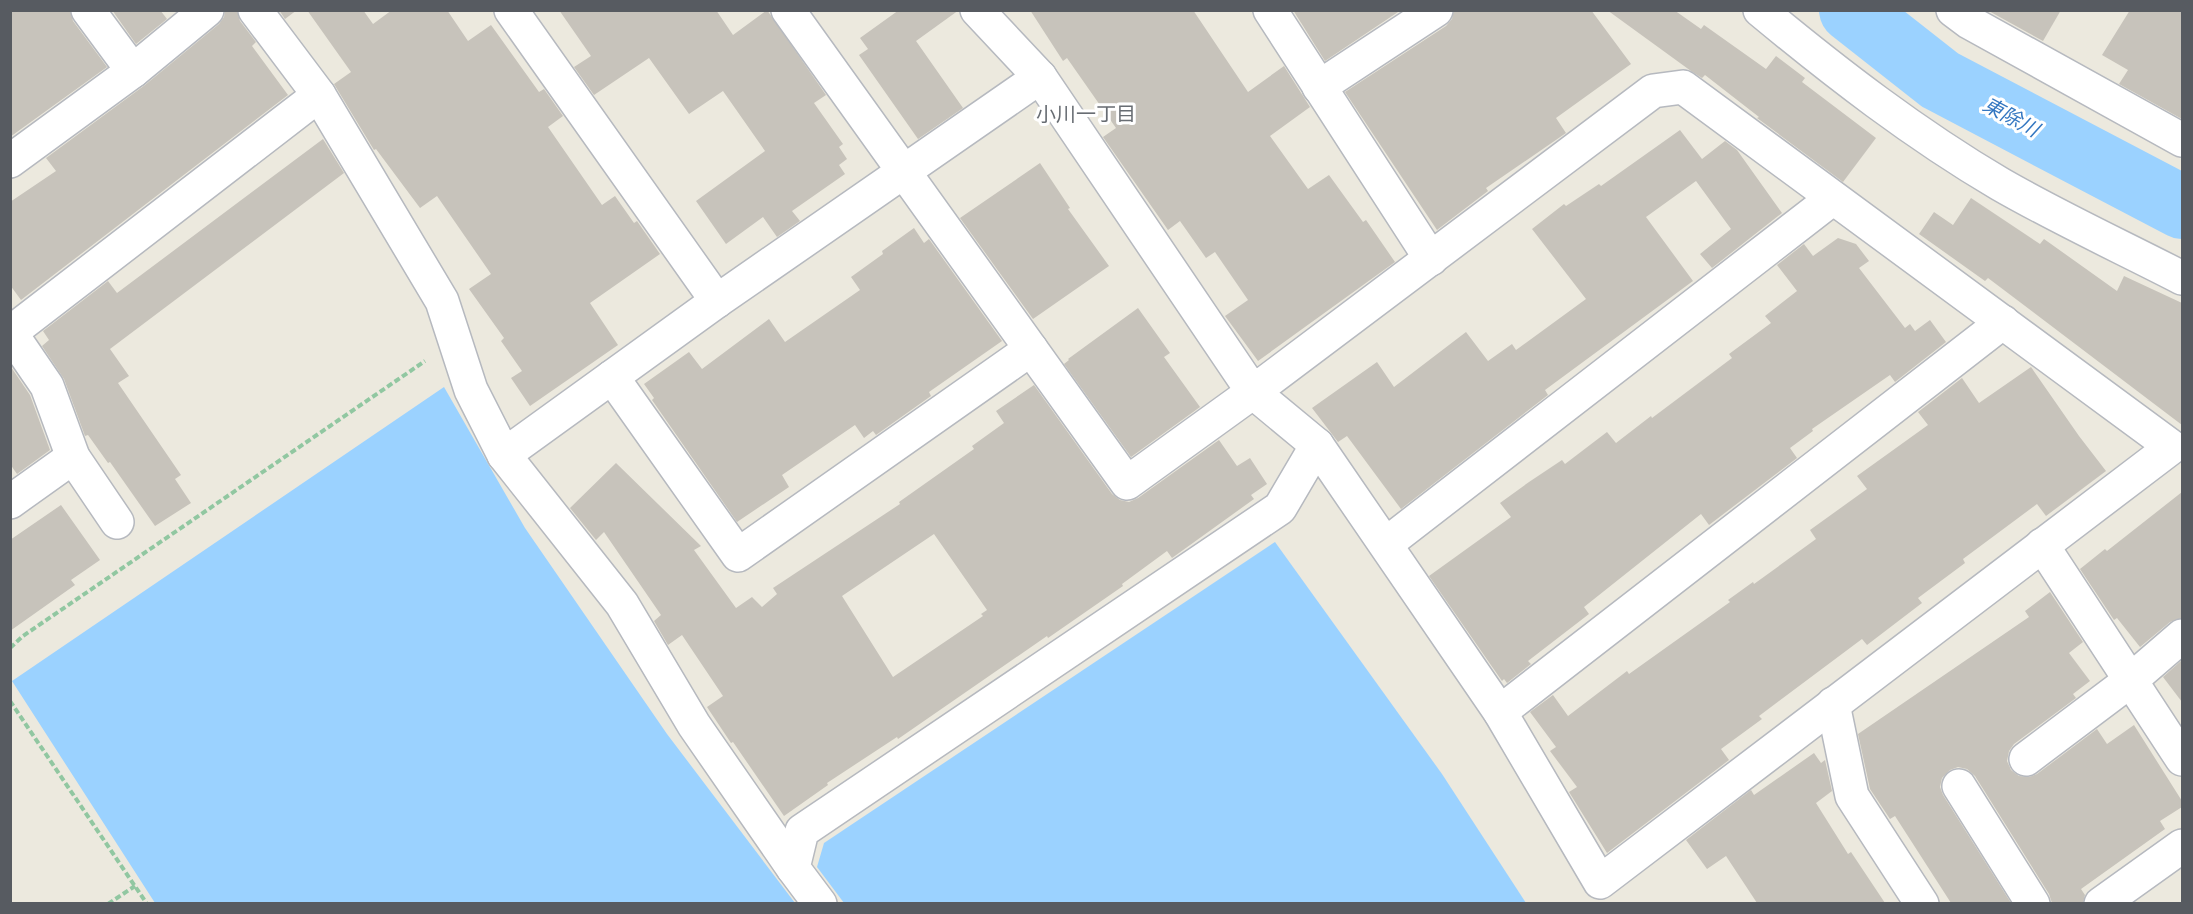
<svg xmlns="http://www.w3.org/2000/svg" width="2193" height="914" font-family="'Work Sans','Noto Sans JP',sans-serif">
<rect width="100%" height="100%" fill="#ece9de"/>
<!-- water -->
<g fill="#9bd2ff">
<path d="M 444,387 L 525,528 L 667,734 L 795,903 L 155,903 L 12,681 Z"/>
<path d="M 1275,542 L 1442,774 L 1526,903 L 844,903 L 817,867 L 824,843 Z"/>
</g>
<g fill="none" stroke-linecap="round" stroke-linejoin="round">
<!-- river -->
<path stroke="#9bd2ff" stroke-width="64" d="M 1851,10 L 1940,80 L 2182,207"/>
</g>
<!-- building -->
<g fill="#c7c3bb" fill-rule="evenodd">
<path d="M 10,10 L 70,10 L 73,21 L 107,67 L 10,137 Z"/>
<path d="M 112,10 L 160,10 L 167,19 L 136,44 Z"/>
<path d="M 237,10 L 240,21 L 256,42 L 252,46 L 288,95 L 21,300 L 10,285 L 10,202 L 56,171 L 46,158 L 145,85 L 219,24 L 224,17 L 225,11 Z"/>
<path d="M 279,10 L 297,10 L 285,19 Z"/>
<path d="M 307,10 L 363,10 L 373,24 L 392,10 L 447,10 L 468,41 L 491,25 L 539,92 L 544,89 L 563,116 L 548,127 L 602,205 L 615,196 L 634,223 L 637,221 L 660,254 L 590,303 L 618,345 L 530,406 L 511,378 L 522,371 L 501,341 L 504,338 L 469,289 L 491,274 L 437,196 L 420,208 L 376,149 L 374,150 L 334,84 L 351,72 Z"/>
<path d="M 559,10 L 716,10 L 733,35 L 767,10 L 826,95 L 814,103 L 843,144 L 839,147 L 847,159 L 839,165 L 845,174 L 792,211 L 800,221 L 777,237 L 763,217 L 726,244 L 696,201 L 765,151 L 723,91 L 689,114 L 649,58 L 594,95 L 574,67 L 591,56 Z"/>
<path d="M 899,10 L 959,10 L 916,41 L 963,108 L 918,139 L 859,55 L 868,49 L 860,38 Z"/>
<path d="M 1030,10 L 1193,10 L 1248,92 L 1284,66 L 1310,107 L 1270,136 L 1308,189 L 1329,175 L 1363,222 L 1366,220 L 1395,262 L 1258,361 L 1225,316 L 1248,300 L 1215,252 L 1206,258 L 1180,221 L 1168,230 L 1103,137 L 1116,128 L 1067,58 L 1063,61 Z"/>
<path d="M 1293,10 L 1401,10 L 1325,61 Z"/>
<path d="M 1454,10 L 1591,10 L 1631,64 L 1556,118 L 1566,133 L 1486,188 L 1488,191 L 1437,230 L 1345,92 L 1446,26 L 1452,19 Z"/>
<path d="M 1607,10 L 1674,10 L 1701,29 L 1704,25 L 1766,69 L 1776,56 L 1805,78 L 1802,82 L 1876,138 L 1843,182 L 1757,118 L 1759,117 L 1705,75 L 1702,78 L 1691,71 Z"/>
<path d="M 1987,10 L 2061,10 L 2043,41 Z"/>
<path d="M 2130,10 L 2182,10 L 2182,119 L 2119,84 L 2128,70 L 2102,55 Z"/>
<path d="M 1680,130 L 1702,159 L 1725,141 L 1737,150 L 1782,213 L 1712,268 L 1700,254 L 1731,229 L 1696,181 L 1646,217 L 1693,281 L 1545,390 L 1548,395 L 1401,509 L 1347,436 L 1338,442 L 1312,408 L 1377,362 L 1394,387 L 1466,332 L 1488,361 L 1512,344 L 1516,350 L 1586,299 L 1532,229 L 1564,204 L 1566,206 L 1599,184 L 1601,186 Z"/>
<path d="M 323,139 L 344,173 L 110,349 L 129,376 L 118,383 L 181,475 L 175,479 L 191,503 L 155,526 L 110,462 L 108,463 L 88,435 L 85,436 L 64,379 L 42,346 L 49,340 L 43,331 L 108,281 L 117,293 Z"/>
<path d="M 1040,163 L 1070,208 L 1068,209 L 1109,266 L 1033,319 L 960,218 Z"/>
<path d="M 1971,198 L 2040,244 L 2044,239 L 2117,291 L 2124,276 L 2182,303 L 2182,425 L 1988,278 L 1985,281 L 1919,234 L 1934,212 L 1953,225 Z"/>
<path d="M 914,228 L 924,243 L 929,239 L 1002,341 L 929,392 L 931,396 L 876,435 L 873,431 L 864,438 L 855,425 L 782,475 L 789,487 L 737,522 L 652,400 L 654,398 L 644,384 L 689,352 L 702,369 L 769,319 L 785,342 L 860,290 L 851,277 L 883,254 L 882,251 Z"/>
<path d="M 1838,238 L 1856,244 L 1869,261 L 1859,268 L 1905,328 L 1910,324 L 1915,331 L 1930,320 L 1946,342 L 1895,382 L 1890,375 L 1812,429 L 1813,431 L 1790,448 L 1797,458 L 1709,525 L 1701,514 L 1584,607 L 1589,614 L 1528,661 L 1531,664 L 1507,683 L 1504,679 L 1502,681 L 1429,576 L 1511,517 L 1500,503 L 1529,482 L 1562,460 L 1565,464 L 1607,432 L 1616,443 L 1651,416 L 1652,418 L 1732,358 L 1729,354 L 1771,323 L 1765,316 L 1797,291 L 1777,265 L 1804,244 L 1813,256 Z"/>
<path d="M 1138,308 L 1170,353 L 1164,357 L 1200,407 L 1131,457 L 1064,364 L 1069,360 L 1068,359 Z"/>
<path d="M 11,367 L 30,395 L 50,450 L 17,474 L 10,464 Z"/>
<path d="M 2031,367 L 2079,436 L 2106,471 L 2046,516 L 2037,504 L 1963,559 L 1965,563 L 1918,598 L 1922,603 L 1867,645 L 1862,639 L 1759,716 L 1762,719 L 1721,749 L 1729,760 L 1607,853 L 1569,792 L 1577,787 L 1550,751 L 1556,747 L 1530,712 L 1553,695 L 1568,716 L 1627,671 L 1629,674 L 1730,602 L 1728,600 L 1753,582 L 1754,584 L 1816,539 L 1810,530 L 1867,489 L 1857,476 L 1928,425 L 1918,412 L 1962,378 L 1979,403 Z"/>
<path d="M 1034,385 L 1112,494 L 1120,500 L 1129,502 L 1138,498 L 1219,440 L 1237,466 L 1250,458 L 1267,484 L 1251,495 L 1254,499 L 1172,558 L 1167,551 L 1122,584 L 1123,586 L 1048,638 L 1047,636 L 898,739 L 897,737 L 827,783 L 828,785 L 784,816 L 733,742 L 731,743 L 707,707 L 723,696 L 682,635 L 668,645 L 654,621 L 661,615 L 604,532 L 596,540 L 570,508 L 616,463 L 701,546 L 694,550 L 736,608 L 752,597 L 762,607 L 777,594 L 773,588 L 900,504 L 899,502 L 974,449 L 972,446 L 1004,423 L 996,411 ZM 934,534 L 987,610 L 981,614 L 983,616 L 893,677 L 842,596 Z"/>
<path d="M 2182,492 L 2182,618 L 2170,622 L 2140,647 L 2117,618 L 2114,620 L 2080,569 L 2105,549 L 2107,551 Z"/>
<path d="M 61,505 L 100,560 L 71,580 L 75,585 L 10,631 L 10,540 Z"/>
<path d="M 2050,592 L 2083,642 L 2069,653 L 2090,681 L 2073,694 L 2076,698 L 2014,744 L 2009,751 L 2007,761 L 2011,770 L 2019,776 L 2029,777 L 2037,774 L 2097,729 L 2107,744 L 2134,725 L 2182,801 L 2182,807 L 2160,821 L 2165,829 L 2081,889 L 2085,895 L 2083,903 L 2052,903 L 2049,894 L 1975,776 L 1967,769 L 1958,767 L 1950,770 L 1942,778 L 1940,787 L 1943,795 L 2011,903 L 1951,903 L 1895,816 L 1890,819 L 1870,789 L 1858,734 L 2029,617 L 2025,611 Z"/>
<path d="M 2182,660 L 2182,702 L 2163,677 Z"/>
<path d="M 1814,753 L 1821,763 L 1825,760 L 1832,791 L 1816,803 L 1848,854 L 1851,852 L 1885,903 L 1757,903 L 1726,856 L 1707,869 L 1686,840 L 1751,790 L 1754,795 Z"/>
</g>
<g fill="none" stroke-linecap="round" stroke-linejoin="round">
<defs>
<g id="minor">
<path d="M 88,10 L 133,71"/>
<path d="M 255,10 L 319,95 L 442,301 L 471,390 L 504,455 L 622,604 L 694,725 L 793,868"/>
<path d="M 511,10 L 717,301"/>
<path d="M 788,10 L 1127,483 L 1253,392 L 1653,91 L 1683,87 L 2172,447 L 1600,882 L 1500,712 L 1317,445 L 1253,392 L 1040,77 L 977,10"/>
<path d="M 1270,10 L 1431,259"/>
<path d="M 1760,10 C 1836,73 1915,134 2000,184 C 2059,218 2122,247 2182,278"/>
<path d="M 1953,10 L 1969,22 L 2182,140"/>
<path d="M 1319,87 L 1436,10"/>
<path d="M 10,161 L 133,71 L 207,10"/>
<path d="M 10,332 L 47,386 L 73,457 L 117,522"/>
<path d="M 10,333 L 319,95"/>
<path d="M 612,377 L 738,555 L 1031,349"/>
<path d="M 504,455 L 717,301 L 1040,77"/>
<path d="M 10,502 L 73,457"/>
<path d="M 1386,544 L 1833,198"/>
<path d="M 2042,545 L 2182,759"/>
<path d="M 1833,704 L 1852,796 L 1922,904"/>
<path d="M 1500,712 L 2003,322"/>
<path d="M 2026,759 L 2131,680 L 2182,636"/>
<path d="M 1959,786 L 2033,904"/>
<path d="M 820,904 L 793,868 L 802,831 L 1280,508 L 1317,445"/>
<path d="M 2101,904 L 2182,846"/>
</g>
</defs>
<!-- minor casing -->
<use href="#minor" stroke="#b6b9bf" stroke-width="36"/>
<!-- path -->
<g stroke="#91c7a1" stroke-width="4" stroke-dasharray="6 3" stroke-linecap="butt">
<path d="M 10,648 L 23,636 L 425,361"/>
<path d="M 10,701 L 147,904"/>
<path d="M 108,904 L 135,886"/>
</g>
<!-- minor -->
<use href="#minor" stroke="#fff" stroke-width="33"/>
</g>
<g text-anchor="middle" stroke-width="6" stroke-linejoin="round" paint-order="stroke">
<!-- neighbourhood labels -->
<g font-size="20" fill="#686d73" stroke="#fff">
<text x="1086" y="121">小川一丁目</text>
</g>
<!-- water labels -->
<g font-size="20" font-style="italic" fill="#3477c1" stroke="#fff">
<text transform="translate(2011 117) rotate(28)" y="7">東除川</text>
</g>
</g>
<!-- border -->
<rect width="2193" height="914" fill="none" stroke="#575b61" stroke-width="24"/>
</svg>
